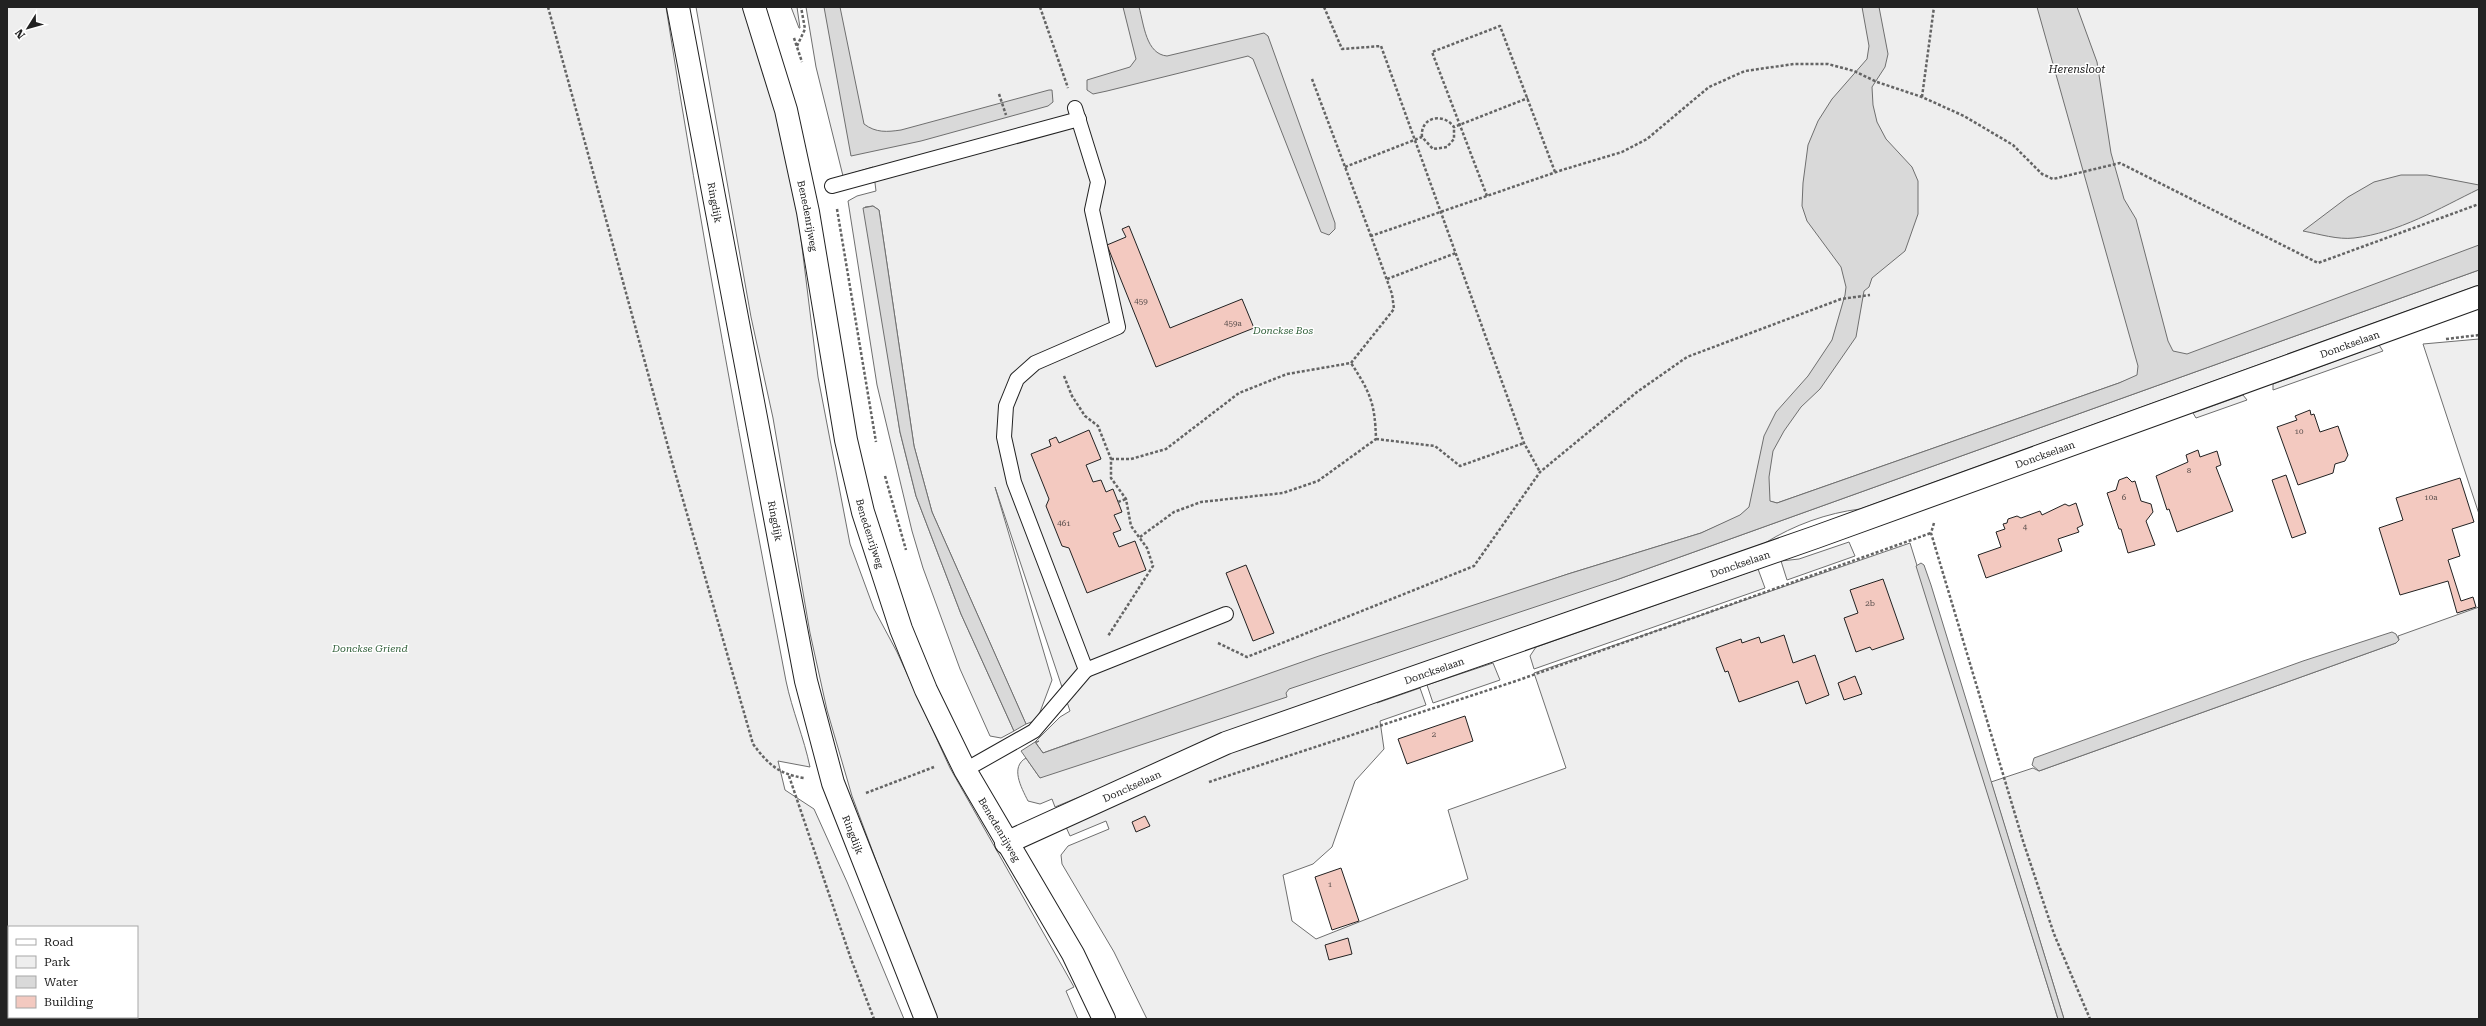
<svg xmlns="http://www.w3.org/2000/svg" width="2486" height="1026" font-family="'Roboto Serif',serif">
<rect width="100%" height="100%" fill="#fff"/>
<!-- green -->
<g fill="#eee" stroke="#6f6f6f" fill-rule="evenodd">
<path d="M 7,7 L 666,7 C 701,232 743,457 786,681 C 792,710 804,738 810,767 L 778,761 L 785,790 L 814,809 L 847,882 L 904,1019 L 7,1019 ZM 9,927 L 137,927 L 137,1017 L 9,1017 Z"/>
<path d="M 696,7 L 744,7 L 774,101 L 793,174 L 818,377 L 850,544 L 874,609 L 897,652 L 950,768 L 1074,987 L 1066,991 L 1078,1019 L 935,1019 L 852,796 L 827,710 L 810,633 L 773,418 L 751,317 Z"/>
<path d="M 791,7 L 797,7 L 800,28 L 799,28 Z"/>
<path d="M 806,7 L 2479,7 L 2479,250 L 2119,383 L 1777,503 L 1769,501 L 1747,509 L 1740,516 L 1701,533 L 1568,574 L 1424,623 L 1616,580 L 2479,270 L 2479,285 L 1860,509 C 1827,513 1794,525 1765,543 L 1374,680 L 1377,703 L 1420,688 L 1426,705 L 1380,721 L 1384,749 L 1355,781 L 1332,847 L 1313,864 L 1283,875 L 1292,921 L 1316,939 L 1468,879 L 1448,810 L 1566,768 L 1534,673 L 1910,543 L 2058,1019 L 1147,1019 L 1114,952 L 1062,864 L 1061,855 L 1068,846 L 1109,829 L 1106,821 L 1070,836 L 1066,827 L 1103,811 L 1096,790 L 1055,807 L 1052,799 L 1040,804 L 1028,801 C 1021,787 1010,767 1026,758 L 1040,778 L 1079,740 L 1043,753 L 1036,743 L 1039,741 L 1035,742 L 1060,717 L 1070,711 L 995,487 L 1052,680 L 1037,720 L 1026,724 L 1025,722 L 932,512 L 914,446 L 879,210 L 873,206 L 865,207 L 900,432 L 916,496 L 961,614 L 1014,731 L 1001,738 L 990,736 L 960,669 L 923,568 L 912,531 L 877,385 L 848,201 L 857,196 L 876,191 L 873,167 L 843,176 L 816,67 Z"/>
<path d="M 2479,339 L 2479,514 L 2423,344 Z"/>
<path d="M 2379,345 L 2383,351 L 2273,390 L 2273,384 Z"/>
<path d="M 2243,395 L 2247,400 L 2196,418 L 2193,413 Z"/>
<path d="M 1849,542 L 1855,556 L 1787,580 L 1781,561 L 1799,559 Z"/>
<path d="M 1758,569 L 1765,588 L 1534,669 L 1530,656 L 1536,647 Z"/>
<path d="M 2479,607 L 2479,1019 L 2064,1019 L 1991,782 L 2033,768 L 2039,771 L 2396,643 L 2399,640 L 2398,636 Z"/>
<path d="M 1493,663 L 1500,680 L 1433,703 L 1427,685 Z"/>
</g>
<!-- water -->
<g fill="#d9d9d9" stroke="#6f6f6f">
<path d="M 824,7 L 840,7 L 864,124 C 876,133 887,132 901,130 L 1049,90 L 1052,90 L 1053,102 L 1048,106 L 921,141 L 851,156 Z"/>
<path d="M 1123,7 L 1139,7 C 1144,25 1146,54 1167,56 L 1264,33 L 1268,36 L 1335,223 L 1335,229 L 1329,235 L 1321,232 L 1253,59 L 1248,56 L 1107,91 L 1093,94 L 1087,90 L 1087,80 L 1130,67 L 1136,59 Z"/>
<path d="M 1862,7 L 1879,7 L 1888,54 L 1885,67 L 1872,87 L 1873,105 L 1877,122 L 1886,139 L 1912,167 L 1918,181 L 1918,214 L 1905,251 L 1872,278 L 1869,287 L 1864,291 L 1856,337 L 1820,389 L 1801,407 L 1784,431 L 1773,451 L 1769,477 L 1770,501 L 1777,503 L 2119,383 L 2137,375 L 2138,366 L 2037,7 L 2077,7 L 2097,62 L 2111,153 L 2124,199 L 2136,219 L 2168,341 L 2173,351 L 2187,354 L 2479,245 L 2479,270 L 1616,580 L 1289,689 L 1286,693 L 1287,697 L 1040,778 L 1021,751 L 1035,742 L 1043,753 L 1319,656 L 1568,574 L 1701,533 L 1740,515 L 1749,507 L 1764,436 L 1776,412 L 1808,376 L 1832,340 L 1845,295 L 1846,287 L 1841,267 L 1807,221 L 1802,206 L 1803,183 L 1808,145 L 1818,121 L 1832,99 L 1867,59 L 1869,46 Z"/>
<path d="M 2401,175 L 2427,175 L 2479,185 L 2479,189 C 2440,208 2398,233 2354,238 C 2338,240 2319,234 2303,231 L 2348,197 L 2374,182 Z"/>
<path d="M 873,206 L 879,210 L 914,446 L 932,512 L 1026,724 L 1014,731 L 961,614 L 916,496 L 900,432 L 863,208 Z"/>
<path d="M 1921,563 L 1924,565 L 1931,585 L 2064,1019 L 2058,1019 L 1916,566 Z"/>
<path d="M 2392,632 L 2396,634 L 2399,640 L 2396,643 L 2039,771 L 2032,765 L 2034,758 L 2303,661 Z"/>
</g>
<!-- building -->
<g fill="#f3c9c0" stroke="#222">
<path d="M 1129,226 L 1170,328 L 1242,299 L 1254,328 L 1156,367 L 1107,245 L 1126,237 L 1122,229 Z"/>
<path d="M 2310,410 L 2311,415 L 2314,414 L 2320,432 L 2338,426 L 2348,455 L 2345,461 L 2335,464 L 2333,473 L 2298,485 L 2277,427 L 2297,420 L 2295,416 Z"/>
<path d="M 1089,430 L 1101,459 L 1086,465 L 1093,482 L 1101,480 L 1106,492 L 1113,489 L 1122,512 L 1114,515 L 1121,530 L 1113,533 L 1119,547 L 1135,541 L 1146,570 L 1087,593 L 1069,548 L 1062,546 L 1046,506 L 1049,499 L 1031,454 L 1051,446 L 1049,440 L 1056,437 L 1059,443 Z"/>
<path d="M 2198,450 L 2200,457 L 2217,451 L 2221,465 L 2216,467 L 2233,511 L 2177,532 L 2169,509 L 2167,510 L 2156,476 L 2188,462 L 2186,455 Z"/>
<path d="M 2286,475 L 2306,533 L 2292,538 L 2272,480 Z"/>
<path d="M 2127,477 L 2132,482 L 2135,481 L 2141,501 L 2151,504 L 2153,512 L 2146,521 L 2155,545 L 2128,553 L 2121,529 L 2119,529 L 2107,493 L 2116,490 L 2119,480 Z"/>
<path d="M 2460,478 L 2474,522 L 2452,529 L 2460,556 L 2448,560 L 2461,601 L 2473,597 L 2476,607 L 2457,613 L 2448,581 L 2400,595 L 2379,528 L 2403,520 L 2396,498 Z"/>
<path d="M 2076,503 L 2083,525 L 2077,528 L 2079,532 L 2058,539 L 2062,551 L 1986,578 L 1978,555 L 2001,547 L 1996,532 L 2005,529 L 2003,524 L 2007,523 L 2008,519 L 2017,516 L 2021,518 L 2040,511 L 2042,515 L 2065,504 L 2069,506 Z"/>
<path d="M 1246,565 L 1274,633 L 1253,641 L 1226,573 Z"/>
<path d="M 1883,579 L 1904,639 L 1872,650 L 1870,647 L 1856,652 L 1844,618 L 1858,613 L 1850,590 Z"/>
<path d="M 1784,635 L 1793,663 L 1815,655 L 1829,695 L 1806,704 L 1798,681 L 1739,702 L 1728,671 L 1725,672 L 1716,648 L 1741,639 L 1742,643 L 1759,637 L 1761,643 Z"/>
<path d="M 1855,676 L 1862,694 L 1844,700 L 1838,683 Z"/>
<path d="M 1465,716 L 1473,741 L 1407,764 L 1398,739 Z"/>
<path d="M 1145,816 L 1150,826 L 1136,832 L 1132,822 Z"/>
<path d="M 1341,868 L 1359,921 L 1332,930 L 1315,877 Z"/>
<path d="M 1348,938 L 1352,954 L 1329,960 L 1325,945 Z"/>
</g>
<g fill="none" stroke-linecap="round" stroke-linejoin="round">
<defs>
<g id="lane">
<path d="M 832,186 L 1079,119"/>
<path d="M 1086,670 L 1226,614"/>
<path d="M 965,770 L 1034,731 L 1086,670 L 1014,482 L 1004,437 L 1006,406 L 1017,379 L 1035,363 L 1118,327 L 1092,210 L 1098,182 L 1075,108"/>
</g>
<g id="street">
<path id="s1" d="M 678,7 L 806,681 L 833,783 L 926,1019"/>
<path id="s2" d="M 1006,843 L 1226,743 L 1816,537 L 2479,297"/>
</g>
<g id="secondary">
<path id="s3" d="M 754,7 L 786,110 L 808,212 L 846,440 L 863,512 L 901,629 L 926,690 L 965,770 L 1073,954 L 1104,1019"/>
</g>
</defs>
<!-- lane casing -->
<use href="#lane" stroke="#222" stroke-width="16"/>
<!-- street casing -->
<use href="#street" stroke="#222" stroke-width="24"/>
<!-- secondary casing -->
<use href="#secondary" stroke="#222" stroke-width="24"/>
<!-- path -->
<g stroke="#646464" stroke-width="2.5" stroke-dasharray="3 2" stroke-linecap="butt">
<path d="M 548,7 L 673,465 L 753,744 C 768,764 778,774 804,778"/>
<path d="M 1040,7 L 1068,88"/>
<path d="M 1324,7 L 1342,49 L 1381,46 L 1524,443 L 1540,472"/>
<path d="M 794,38 L 802,62"/>
<path d="M 797,46 L 805,29 L 801,7"/>
<path d="M 1312,79 L 1371,236"/>
<path d="M 999,94 L 1006,115"/>
<path d="M 1922,97 L 1934,7"/>
<path d="M 1422,137 C 1420,117 1443,112 1454,127 L 1528,98"/>
<path d="M 1345,167 L 1422,137 L 1433,149 L 1447,147 L 1454,139 L 1454,127"/>
<path d="M 1487,196 L 1432,52 L 1500,26 L 1555,172"/>
<path d="M 837,209 L 876,442"/>
<path d="M 1387,279 L 1456,253"/>
<path d="M 2446,339 L 2479,335"/>
<path d="M 1064,376 L 1072,396 L 1085,416 L 1098,426 L 1111,459 L 1111,478 L 1126,499 L 1131,526 L 1147,548 L 1153,566 L 1108,636"/>
<path d="M 1376,439 L 1435,446 L 1460,466 L 1524,443"/>
<path d="M 1111,459 L 1131,459 L 1166,449 L 1239,393 L 1287,374 L 1351,363 L 1394,309 L 1392,294 L 1371,236 L 1562,170 L 1622,152 L 1647,139 L 1709,87 L 1745,71 L 1794,64 L 1828,64 L 1854,71 L 1877,82 L 1922,97 L 1964,116 L 2013,145 L 2042,174 L 2053,179 L 2120,163 L 2318,263 L 2479,204"/>
<path d="M 885,476 L 906,550"/>
<path d="M 1118,502 L 1126,499"/>
<path d="M 1934,523 L 1931,533 L 2023,841 L 2054,934 L 2090,1019"/>
<path d="M 1140,537 L 1174,512 L 1201,502 L 1283,493 L 1318,481 L 1376,439 C 1375,403 1370,392 1351,363"/>
<path d="M 1218,643 L 1247,657 L 1474,566 L 1540,472 L 1637,392 L 1687,357 L 1841,299 L 1870,295"/>
<path d="M 789,776 L 851,959 L 874,1019"/>
<path d="M 1209,782 L 1516,681 L 1931,533"/>
<path d="M 866,793 L 934,767"/>
</g>
<!-- lane -->
<use href="#lane" stroke="#fff" stroke-width="14"/>
<!-- street -->
<use href="#street" stroke="#fff" stroke-width="22"/>
<!-- secondary -->
<use href="#secondary" stroke="#fff" stroke-width="22"/>
</g>
<g text-anchor="middle" stroke-width="3" stroke-linejoin="round" paint-order="stroke">
<!-- number labels -->
<g font-size="8" fill="#564c4a">
<text x="1141" y="304">459</text>
<text x="1233" y="326">459a</text>
<text x="2299" y="434">10</text>
<text x="2189" y="473">8</text>
<text x="2124" y="500">6</text>
<text x="2431" y="500">10a</text>
<text x="1064" y="526">461</text>
<text x="2025" y="530">4</text>
<text x="1870" y="606">2b</text>
<text x="1434" y="737">2</text>
<text x="1330" y="887">1</text>
</g>
<!-- street labels -->
<g font-size="10" fill="#222" stroke="#fff">
<text dy="4" stroke="none"><textPath href="#s1" startOffset="199">Ringdijk</textPath></text>
<text dy="4" stroke="none"><textPath href="#s3" startOffset="216">Benedenrijweg</textPath></text>
<text dy="4" stroke="none"><textPath href="#s2" startOffset="1434">Donckselaan</textPath></text>
<text dy="4" stroke="none"><textPath href="#s2" startOffset="1110">Donckselaan</textPath></text>
<text dy="4" stroke="none"><textPath href="#s1" startOffset="523">Ringdijk</textPath></text>
<text dy="4" stroke="none"><textPath href="#s3" startOffset="540">Benedenrijweg</textPath></text>
<text dy="4" stroke="none"><textPath href="#s2" startOffset="786">Donckselaan</textPath></text>
<text dy="4" stroke="none"><textPath href="#s2" startOffset="462">Donckselaan</textPath></text>
<text dy="4" stroke="none"><textPath href="#s2" startOffset="138">Donckselaan</textPath></text>
<text dy="4" stroke="none"><textPath href="#s3" startOffset="864">Benedenrijweg</textPath></text>
<text dy="4" stroke="none"><textPath href="#s1" startOffset="847">Ringdijk</textPath></text>
</g>
<!-- park labels -->
<g font-size="10" font-style="italic" fill="#2f5e38" stroke="#fff">
<text x="1283" y="334">Donckse Bos</text>
<text x="370" y="652">Donckse Griend</text>
</g>
<!-- water labels -->
<g font-size="11" font-style="italic" fill="#222" stroke="#fff">
<text x="2077" y="73">Herensloot</text>
</g>
</g>
<!-- border -->
<rect width="2486" height="1026" fill="none" stroke="#222222" stroke-width="16"/>
<!-- legend -->
<rect x="8" y="926" width="130" height="92" fill="#ffffff" stroke="#a7a7a7"/>
<rect x="16" y="939" width="20" height="6" fill="#ffffff" stroke="#a7a7a7"/>
<text x="44" y="946" font-size="12" fill="#222222">Road</text>
<rect x="16" y="956" width="20" height="12" fill="#eeeeee" stroke="#a7a7a7"/>
<text x="44" y="966" font-size="12" fill="#222222">Park</text>
<rect x="16" y="976" width="20" height="12" fill="#d9d9d9" stroke="#a7a7a7"/>
<text x="44" y="986" font-size="12" fill="#222222">Water</text>
<rect x="16" y="996" width="20" height="12" fill="#f3c9c0" stroke="#a7a7a7"/>
<text x="44" y="1006" font-size="12" fill="#222222">Building</text>
<!-- north arrow -->
<g transform="translate(28 28) rotate(233)" stroke="#ffffff" stroke-width="3" paint-order="stroke">
<path d="M0-3L7 15L0 10L-7 15Z" fill="#222222"/>
<text y="-6" font-size="11" font-weight="bold" text-anchor="middle" fill="#222222">N</text>
</g>
</svg>
